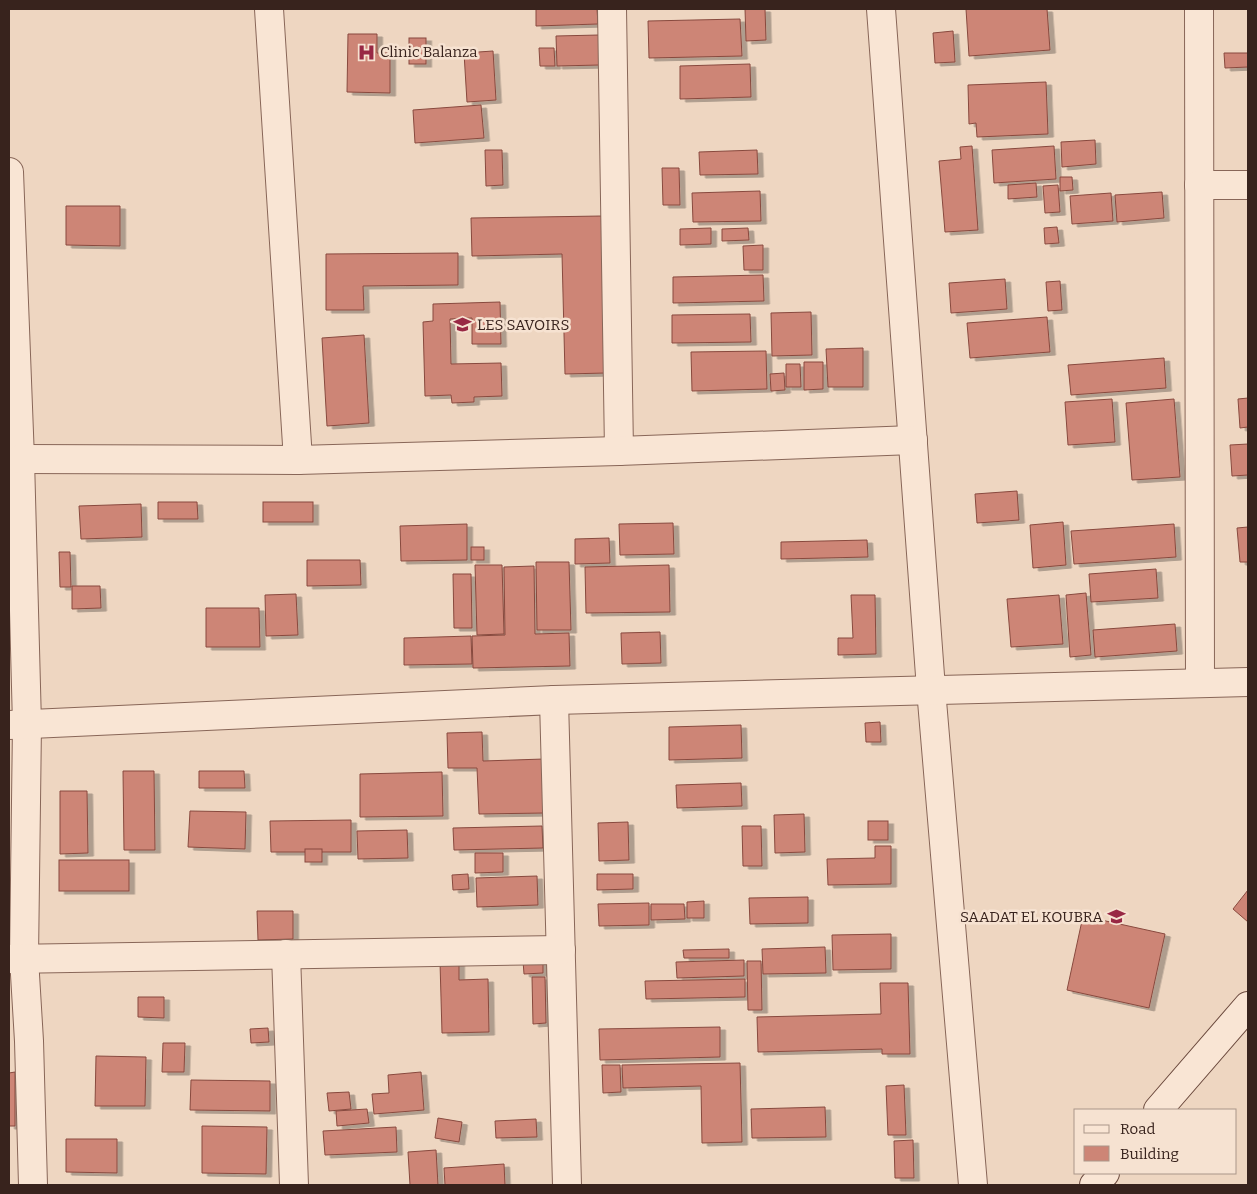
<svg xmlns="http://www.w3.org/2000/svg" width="1257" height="1194" font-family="Bitter,serif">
<defs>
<filter id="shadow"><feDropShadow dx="5.5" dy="3" stdDeviation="0" flood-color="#0004"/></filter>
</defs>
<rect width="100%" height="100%" fill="#eed6c1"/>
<!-- building -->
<g fill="#cd8576" stroke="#88493e" filter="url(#shadow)">
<path d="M 536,9 L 597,9 L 598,24 L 536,26 Z"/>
<path d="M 745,9 L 765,9 L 766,40 L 746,41 Z"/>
<path d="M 966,9 L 1047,9 L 1050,50 L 969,56 Z"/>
<path d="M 740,19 L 742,56 L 649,58 L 648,21 Z"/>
<path d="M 953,31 L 955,62 L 935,63 L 933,33 Z"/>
<path d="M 348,34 L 377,34 L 377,53 L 390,53 L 390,93 L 347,92 Z"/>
<path d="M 599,35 L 600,65 L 557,66 L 556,36 Z"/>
<rect x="409" y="38" width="17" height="26"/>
<path d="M 539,48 L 554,48 L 555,66 L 540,66 Z"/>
<path d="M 493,51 L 496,100 L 467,102 L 464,53 Z"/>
<path d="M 1224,53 L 1248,53 L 1248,67 L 1225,68 Z"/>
<path d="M 750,64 L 751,97 L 680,99 L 680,66 Z"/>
<path d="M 1046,82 L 1048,134 L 977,137 L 976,123 L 969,124 L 968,85 Z"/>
<path d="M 481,105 L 484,138 L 415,143 L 413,110 Z"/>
<path d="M 1095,140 L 1096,164 L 1062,167 L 1061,142 Z"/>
<path d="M 972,146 L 978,230 L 945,232 L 939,161 L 961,159 L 960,147 Z"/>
<path d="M 1054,146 L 1056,179 L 994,183 L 992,150 Z"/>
<path d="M 485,150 L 502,150 L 503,185 L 486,186 Z"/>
<path d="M 757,150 L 758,174 L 700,175 L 699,152 Z"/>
<path d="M 662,168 L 679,168 L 680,205 L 663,205 Z"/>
<path d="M 1060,177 L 1072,177 L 1073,190 L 1060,191 Z"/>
<path d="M 1036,183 L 1037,197 L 1008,199 L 1008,185 Z"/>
<path d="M 1058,185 L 1060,212 L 1045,213 L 1043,186 Z"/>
<path d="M 760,191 L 761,221 L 693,222 L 692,193 Z"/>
<path d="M 1162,192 L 1164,218 L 1117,222 L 1115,195 Z"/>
<path d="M 1111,193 L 1113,221 L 1072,224 L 1070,196 Z"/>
<path d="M 66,206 L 120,206 L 120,246 L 66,245 Z"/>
<path d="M 602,216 L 606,373 L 565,374 L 562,254 L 472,256 L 471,218 Z"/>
<path d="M 1057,227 L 1059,243 L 1045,244 L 1044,228 Z"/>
<path d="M 711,228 L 711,244 L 680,245 L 680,229 Z"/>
<path d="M 748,228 L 749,240 L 722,241 L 722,229 Z"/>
<path d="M 763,245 L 763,270 L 744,270 L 743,246 Z"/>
<path d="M 458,253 L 458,285 L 363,286 L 364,310 L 326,310 L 326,254 Z"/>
<path d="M 763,275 L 764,301 L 673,303 L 673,277 Z"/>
<path d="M 1005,279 L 1007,309 L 951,313 L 949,283 Z"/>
<path d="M 1060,281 L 1062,310 L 1048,311 L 1046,282 Z"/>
<path d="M 500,302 L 501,344 L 472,344 L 472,318 L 450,319 L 451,364 L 501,363 L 502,396 L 474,397 L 474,402 L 452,403 L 451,395 L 425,396 L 423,322 L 433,321 L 433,304 Z"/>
<path d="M 811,312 L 812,355 L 772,356 L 771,313 Z"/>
<path d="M 750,314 L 751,342 L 672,343 L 672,315 Z"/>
<path d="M 1047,317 L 1050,352 L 970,358 L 967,323 Z"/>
<path d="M 364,335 L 369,423 L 327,426 L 322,338 Z"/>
<path d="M 863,348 L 863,387 L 828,387 L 826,349 Z"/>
<path d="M 766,351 L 767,389 L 692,391 L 691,352 Z"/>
<path d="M 1164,358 L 1166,388 L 1071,395 L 1068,365 Z"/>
<path d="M 804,362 L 823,362 L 823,389 L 804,390 Z"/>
<path d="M 786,364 L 800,364 L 801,387 L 786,387 Z"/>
<path d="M 784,373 L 785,390 L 771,391 L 770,374 Z"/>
<path d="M 1248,398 L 1248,427 L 1240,428 L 1238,399 Z"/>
<path d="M 1112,399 L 1115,442 L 1068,445 L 1065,402 Z"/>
<path d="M 1174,399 L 1180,477 L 1132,480 L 1126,403 Z"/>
<path d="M 1248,444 L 1248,475 L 1232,476 L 1230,445 Z"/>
<path d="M 1017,491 L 1019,520 L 977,523 L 975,494 Z"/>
<path d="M 158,502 L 197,502 L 198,519 L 158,519 Z"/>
<rect x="263" y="502" width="50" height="20"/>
<path d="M 141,504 L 142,537 L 81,539 L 79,506 Z"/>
<path d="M 1063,522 L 1066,565 L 1033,568 L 1030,525 Z"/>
<path d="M 673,523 L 674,554 L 620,555 L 619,524 Z"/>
<path d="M 467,524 L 467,560 L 401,561 L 400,526 Z"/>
<path d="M 1174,524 L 1176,557 L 1074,564 L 1071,531 Z"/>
<path d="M 1248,527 L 1248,562 L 1240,562 L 1237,528 Z"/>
<path d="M 609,538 L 610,563 L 575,564 L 575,539 Z"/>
<path d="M 867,540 L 868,557 L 781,559 L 781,542 Z"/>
<rect x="471" y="547" width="13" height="13"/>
<path d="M 59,552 L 70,552 L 71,587 L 60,587 Z"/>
<path d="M 307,560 L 360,560 L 361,585 L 307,586 Z"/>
<path d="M 536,562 L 569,562 L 571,630 L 537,630 Z"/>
<path d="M 475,565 L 502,565 L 504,634 L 477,635 Z"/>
<path d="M 669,565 L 670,612 L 586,613 L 585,567 Z"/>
<path d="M 534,566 L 535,634 L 569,633 L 570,666 L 473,668 L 472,636 L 505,635 L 504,567 Z"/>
<path d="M 1156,569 L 1158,598 L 1091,602 L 1089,574 Z"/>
<path d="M 453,574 L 471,574 L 472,628 L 454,628 Z"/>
<path d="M 72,586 L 100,586 L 101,608 L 72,609 Z"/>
<path d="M 1086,593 L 1091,655 L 1070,657 L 1066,595 Z"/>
<path d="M 296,594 L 298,635 L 266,636 L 265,595 Z"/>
<path d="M 851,595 L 875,595 L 876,654 L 838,655 L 838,638 L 853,638 Z"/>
<path d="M 1059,595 L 1063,644 L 1011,647 L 1007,599 Z"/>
<path d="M 206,608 L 259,608 L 260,647 L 206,647 Z"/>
<path d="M 1175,624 L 1177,651 L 1095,657 L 1093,630 Z"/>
<path d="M 660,632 L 661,663 L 622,664 L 621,633 Z"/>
<path d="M 471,636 L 472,664 L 404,665 L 404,638 Z"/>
<path d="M 880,722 L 881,742 L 866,742 L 865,723 Z"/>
<path d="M 741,725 L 742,758 L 669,760 L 669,727 Z"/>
<path d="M 482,732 L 483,761 L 544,759 L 545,813 L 479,814 L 477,768 L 448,768 L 447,733 Z"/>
<path d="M 123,771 L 154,771 L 155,850 L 124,850 Z"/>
<path d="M 199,771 L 244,771 L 245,788 L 199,788 Z"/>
<path d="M 442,772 L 443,816 L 360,817 L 360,774 Z"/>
<path d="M 741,783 L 742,806 L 677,808 L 676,785 Z"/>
<path d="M 60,791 L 87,791 L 88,853 L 60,854 Z"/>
<path d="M 190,811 L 246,812 L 245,849 L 188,847 Z"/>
<path d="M 804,814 L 805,852 L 775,853 L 774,815 Z"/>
<path d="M 351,820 L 351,852 L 271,852 L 270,821 Z"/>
<rect x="868" y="821" width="20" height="19"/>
<path d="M 628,822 L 629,860 L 599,861 L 598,823 Z"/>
<path d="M 542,826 L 543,848 L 454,850 L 453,828 Z"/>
<path d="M 742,826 L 761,826 L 762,866 L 743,866 Z"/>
<path d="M 407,830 L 408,858 L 358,859 L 357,831 Z"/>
<path d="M 875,846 L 891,846 L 891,884 L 828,885 L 827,859 L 875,858 Z"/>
<rect x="305" y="849" width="17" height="13"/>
<path d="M 475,853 L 503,853 L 503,872 L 475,873 Z"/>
<rect x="59" y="860" width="70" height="31"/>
<path d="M 468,874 L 469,889 L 453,890 L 452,875 Z"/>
<path d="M 597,874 L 633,874 L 633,889 L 597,890 Z"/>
<path d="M 537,876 L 538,905 L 477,907 L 476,878 Z"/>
<path d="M 1248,890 L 1248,922 L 1233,909 Z"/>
<path d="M 808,897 L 808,923 L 750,924 L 749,898 Z"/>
<path d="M 704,901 L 704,918 L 687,918 L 687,902 Z"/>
<path d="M 649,903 L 649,925 L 599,926 L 598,904 Z"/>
<path d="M 651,904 L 684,904 L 685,919 L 651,920 Z"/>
<path d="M 257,911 L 293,911 L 293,939 L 258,940 Z"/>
<path d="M 1083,916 L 1165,934 L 1149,1008 L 1067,990 Z"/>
<path d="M 891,934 L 891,969 L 833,970 L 832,935 Z"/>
<path d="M 825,947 L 826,973 L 763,974 L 762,949 Z"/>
<path d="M 729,949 L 729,958 L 684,958 L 683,950 Z"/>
<path d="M 543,960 L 543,973 L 524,974 L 523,961 Z"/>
<path d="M 744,960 L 744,976 L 677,978 L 676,962 Z"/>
<path d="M 747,961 L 761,961 L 762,1010 L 748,1010 Z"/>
<path d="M 440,962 L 459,962 L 459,980 L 488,979 L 489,1032 L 442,1033 Z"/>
<path d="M 532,977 L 545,977 L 546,1023 L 533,1024 Z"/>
<path d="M 745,979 L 745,997 L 646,999 L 645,981 Z"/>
<path d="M 880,983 L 908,983 L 910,1054 L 882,1054 L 882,1049 L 758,1052 L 757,1017 L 881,1014 Z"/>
<path d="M 138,997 L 164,997 L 164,1018 L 138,1017 Z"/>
<path d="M 720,1027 L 720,1057 L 600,1060 L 599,1029 Z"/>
<path d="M 268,1028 L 269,1042 L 251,1043 L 250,1029 Z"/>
<path d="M 163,1043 L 185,1043 L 184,1072 L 162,1072 Z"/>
<path d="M 96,1056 L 146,1057 L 145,1106 L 95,1106 Z"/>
<path d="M 740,1063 L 742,1142 L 702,1143 L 701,1086 L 623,1088 L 622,1065 Z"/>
<path d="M 602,1065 L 620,1065 L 621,1092 L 603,1093 Z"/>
<path d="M 15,1072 L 15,1126 L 9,1126 L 9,1073 Z"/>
<path d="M 421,1072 L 424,1110 L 374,1114 L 372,1094 L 389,1093 L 388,1075 Z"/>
<path d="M 191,1080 L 270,1081 L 270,1111 L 190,1110 Z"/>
<path d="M 904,1085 L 906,1135 L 888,1135 L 886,1086 Z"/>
<path d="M 349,1092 L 351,1109 L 329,1111 L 327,1093 Z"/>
<path d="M 825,1107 L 826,1137 L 752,1138 L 751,1109 Z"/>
<path d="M 367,1109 L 369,1123 L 337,1126 L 336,1111 Z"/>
<path d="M 438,1118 L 462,1122 L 459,1142 L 435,1138 Z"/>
<path d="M 536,1119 L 537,1137 L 496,1138 L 495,1121 Z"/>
<path d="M 202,1126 L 267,1127 L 266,1174 L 202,1173 Z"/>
<path d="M 396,1127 L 397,1152 L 325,1155 L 323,1131 Z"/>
<path d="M 66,1139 L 117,1139 L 117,1173 L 66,1172 Z"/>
<path d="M 913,1140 L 914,1178 L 895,1178 L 894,1141 Z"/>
<path d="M 436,1150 L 438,1185 L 410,1185 L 408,1152 Z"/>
<path d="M 504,1164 L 505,1185 L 445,1185 L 444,1168 Z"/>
</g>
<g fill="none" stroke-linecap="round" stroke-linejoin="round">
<defs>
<g id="street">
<path d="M 269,9 L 298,460"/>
<path d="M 612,9 L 619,451"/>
<path d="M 881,9 L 931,689 L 973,1185"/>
<path d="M 1199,9 L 1200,683"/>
<path d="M 9,172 L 20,459 L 27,724 L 24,958 L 29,1041 L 33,1185"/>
<path d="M 1199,185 L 1248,185"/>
<path d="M 20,459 L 298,460 L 619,451 L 913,440"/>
<path d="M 554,700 L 567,1185"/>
<path d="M 9,725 L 554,700 L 1248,682"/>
<path d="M 286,954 L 294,1185"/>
<path d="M 9,959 L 561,950"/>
</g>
<g id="secondary">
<path d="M 1158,1110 L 1248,1006"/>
<path d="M 1094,1185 L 1105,1173"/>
</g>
</defs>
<!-- street casing -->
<use href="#street" stroke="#886658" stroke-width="30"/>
<!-- secondary casing -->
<use href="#secondary" stroke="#6a483c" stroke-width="30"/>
<!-- street -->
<use href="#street" stroke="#f9e5d4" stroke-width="28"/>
<!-- secondary -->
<use href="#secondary" stroke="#f9e5d4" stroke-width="28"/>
</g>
<!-- icons -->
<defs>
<symbol id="hospital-bare" viewBox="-9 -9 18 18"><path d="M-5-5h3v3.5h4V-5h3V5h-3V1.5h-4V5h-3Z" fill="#982844" stroke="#f6e2d1" stroke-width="2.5" paint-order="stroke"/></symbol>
<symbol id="school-bare" viewBox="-9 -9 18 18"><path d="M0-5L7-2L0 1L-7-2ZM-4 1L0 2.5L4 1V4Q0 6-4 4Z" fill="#982844" stroke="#f6e2d1" stroke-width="2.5" paint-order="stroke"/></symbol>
</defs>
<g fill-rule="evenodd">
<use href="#hospital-bare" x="354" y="40" width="25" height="25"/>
<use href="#school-bare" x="450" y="312" width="25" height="25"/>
<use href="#school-bare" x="1104" y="904" width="25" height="25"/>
</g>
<g text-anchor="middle" stroke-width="5" stroke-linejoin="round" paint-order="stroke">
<!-- poi labels -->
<g font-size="15" fill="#38231d" stroke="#f6e2d1" text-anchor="start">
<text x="380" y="57">Clinic Balanza</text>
<text x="477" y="330">LES SAVOIRS</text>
<text x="1103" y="922" text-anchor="end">SAADAT EL KOUBRA</text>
</g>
</g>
<!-- border -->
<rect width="1257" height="1194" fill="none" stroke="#38231d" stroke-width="20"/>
<!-- legend -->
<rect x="1074" y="1109" width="162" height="65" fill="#f6e2d1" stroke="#aa9689"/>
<rect x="1084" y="1125" width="25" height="8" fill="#f9e5d4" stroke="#aa9689"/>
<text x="1120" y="1134" font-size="15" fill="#38231d">Road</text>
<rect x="1084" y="1146" width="25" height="15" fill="#cd8576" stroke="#aa9689"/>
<text x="1120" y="1159" font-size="15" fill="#38231d">Building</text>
</svg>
